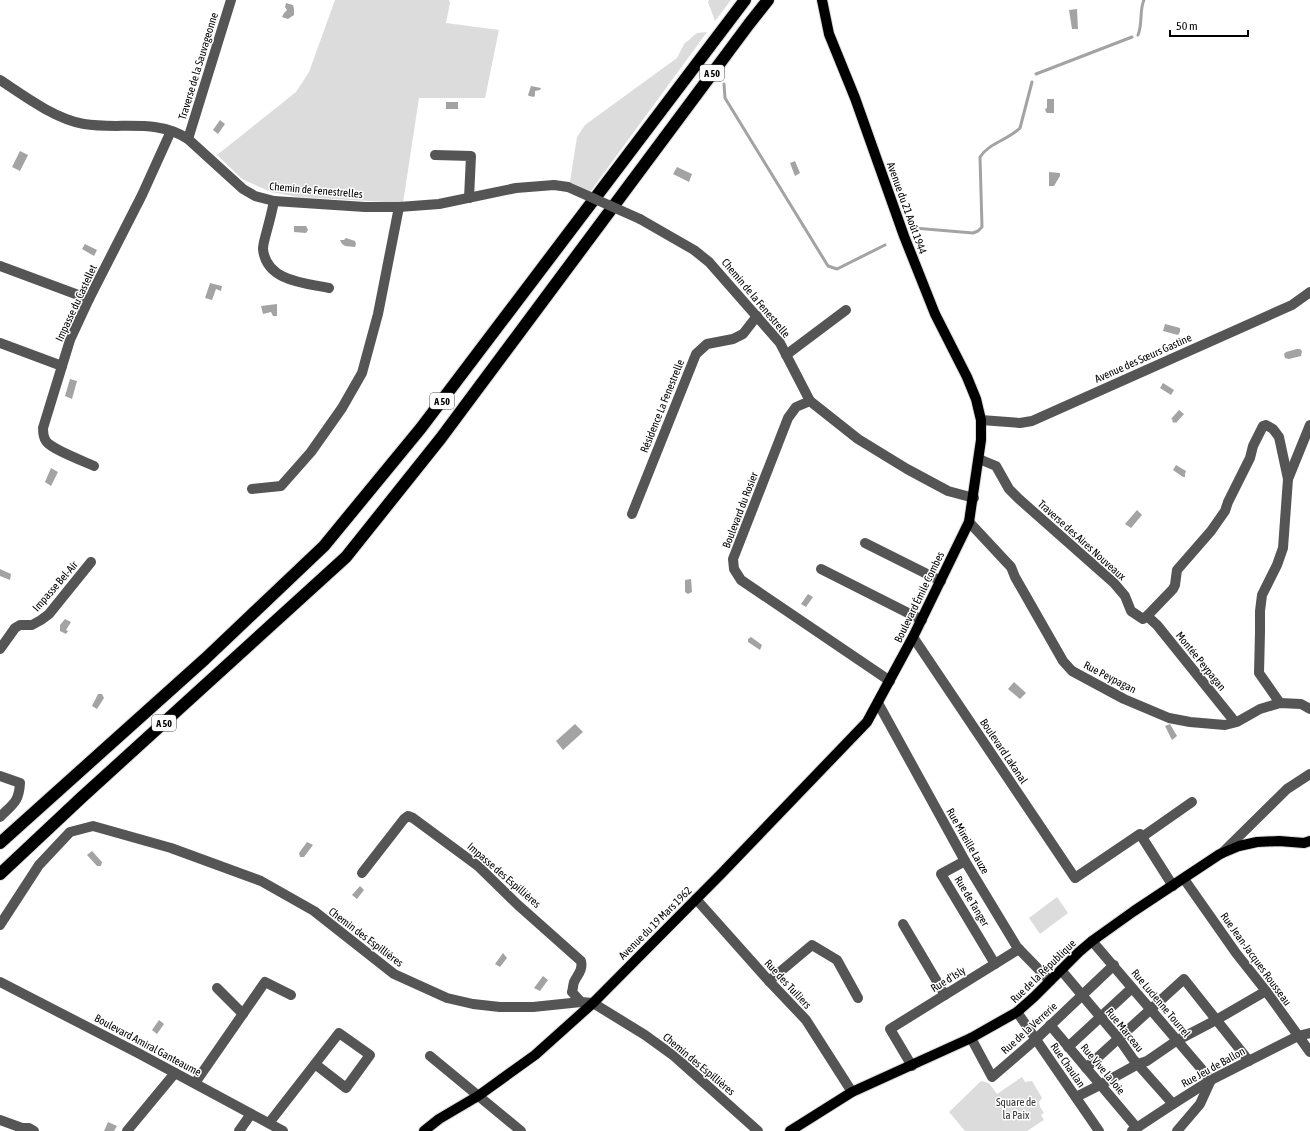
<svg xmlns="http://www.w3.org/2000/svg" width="1310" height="1131" font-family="'Asap Condensed',sans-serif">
<rect width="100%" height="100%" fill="#fff"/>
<!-- green -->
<g fill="#dcdcdc">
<path d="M 335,0 L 449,0 L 450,3 L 446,23 L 499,30 L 485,98 L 419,98 L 403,203 L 298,197 L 271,192 L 242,179 L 217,155 L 296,92 L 309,72 Z"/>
<path d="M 709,0 L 731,0 L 715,21 L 708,2 Z"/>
<path d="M 707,32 L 590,192 L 570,182 L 577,137 L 585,125 L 677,58 L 684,44 L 697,33 Z"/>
<path d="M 1057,897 L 1068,913 L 1040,934 L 1029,918 Z"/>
<path d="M 1022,1077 L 1025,1082 L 1032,1081 L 1042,1098 L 1039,1102 L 1040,1107 L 1044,1113 L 1041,1115 L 1044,1120 L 1027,1131 L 965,1131 L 949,1112 L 981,1081 L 989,1083 L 997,1094 Z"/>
</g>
<!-- water -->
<g fill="#a3a3a3">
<path d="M 286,3 L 293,5 L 294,9 L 294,15 L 288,19 L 282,17 L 284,13 L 287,10 L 285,7 Z"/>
<path d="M 1077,9 L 1078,29 L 1072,29 L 1069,10 Z"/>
<path d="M 531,86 L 541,88 L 540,90 L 535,91 L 535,95 L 534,97 L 529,96 L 528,95 Z"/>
<path d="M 1047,99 L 1054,99 L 1054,113 L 1047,113 L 1046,112 L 1045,109 L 1047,108 Z"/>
<rect x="446" y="102" width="12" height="7"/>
<path d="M 220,120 L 225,124 L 218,134 L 213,130 Z"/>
<path d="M 20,151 L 28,155 L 20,171 L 12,167 Z"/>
<path d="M 795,161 L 800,173 L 795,176 L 790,163 Z"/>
<path d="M 677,167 L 692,174 L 689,182 L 673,174 Z"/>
<path d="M 1049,172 L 1060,173 L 1060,176 L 1054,186 L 1049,186 Z"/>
<path d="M 294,226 L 306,226 L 308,230 L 306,233 L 294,232 Z"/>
<path d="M 346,238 L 355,241 L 356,244 L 355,247 L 345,246 L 342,244 L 340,240 L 344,240 Z"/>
<path d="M 85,244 L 97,250 L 94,256 L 82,249 Z"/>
<path d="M 210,283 L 222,286 L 221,291 L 216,289 L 212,300 L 205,298 Z"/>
<path d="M 277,304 L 277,316 L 273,316 L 271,312 L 263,314 L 261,306 Z"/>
<path d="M 1165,324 L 1180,328 L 1180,332 L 1178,335 L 1163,331 Z"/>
<path d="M 1297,349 L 1300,349 L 1302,351 L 1301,356 L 1289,359 L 1285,358 L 1284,354 L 1286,352 Z"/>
<path d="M 70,379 L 77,381 L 72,399 L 65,396 Z"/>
<path d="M 1163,383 L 1174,390 L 1171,395 L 1160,388 Z"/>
<path d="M 1179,410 L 1184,414 L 1176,423 L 1175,422 L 1174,423 L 1172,421 L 1173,420 L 1171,419 Z"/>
<path d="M 1176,465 L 1186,471 L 1185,474 L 1185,477 L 1183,477 L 1173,470 Z"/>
<path d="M 51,468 L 58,472 L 51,486 L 45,482 Z"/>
<path d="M 1137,510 L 1142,515 L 1131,528 L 1125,524 Z"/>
<path d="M 0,569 L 11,574 L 10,580 L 0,576 Z"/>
<path d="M 691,579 L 692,592 L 688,594 L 685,592 L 685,580 Z"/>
<path d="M 808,594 L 813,597 L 806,607 L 801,604 Z"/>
<path d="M 65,619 L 71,622 L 66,630 L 68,631 L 66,634 L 60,631 L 60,625 Z"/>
<path d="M 751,637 L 762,645 L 760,650 L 748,642 L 748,639 Z"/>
<path d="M 1014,682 L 1026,693 L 1020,699 L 1008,689 Z"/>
<path d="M 98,694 L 102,694 L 104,698 L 97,709 L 92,706 Z"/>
<path d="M 575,724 L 583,732 L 563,750 L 556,741 Z"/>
<path d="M 1170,724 L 1177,736 L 1172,740 L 1165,726 Z"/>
<path d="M 307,842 L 313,845 L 304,857 L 300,857 L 299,853 Z"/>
<path d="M 92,851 L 102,862 L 101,866 L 97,866 L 87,855 Z"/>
<path d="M 360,886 L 364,890 L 357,899 L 352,895 Z"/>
<path d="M 503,953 L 507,958 L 500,967 L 495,964 Z"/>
<path d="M 543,976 L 548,980 L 540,991 L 534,988 Z"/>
<path d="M 159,1020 L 164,1024 L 157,1034 L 152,1030 Z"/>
<path d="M 108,1122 L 117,1126 L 114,1131 L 104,1131 Z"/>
</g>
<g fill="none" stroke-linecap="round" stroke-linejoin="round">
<!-- stream -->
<g stroke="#a3a3a3" stroke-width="3">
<path d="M 1138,35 C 1143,23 1139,11 1144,0"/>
<path d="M 1036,74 L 1132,37"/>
<path d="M 724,84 L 725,98 L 828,266 L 837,269 L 885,245"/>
<path d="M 914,228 L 973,233 L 978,231 L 982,227 L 980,157 C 989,143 1008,140 1020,128 L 1032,82"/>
</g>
<defs>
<g id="major">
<path d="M 424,1131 L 439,1119 L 478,1096 L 535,1055 L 593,1003 L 721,874 L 867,722 L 913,637 L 969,522 L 981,440 L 981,420 L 976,399 L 967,377 L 935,314 L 904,236 L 855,98 L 829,34 L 822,0"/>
<path d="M 790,1131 L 852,1092 L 971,1038 L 1017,1012 L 1034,997 L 1079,952 L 1092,941 L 1134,911 L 1220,854 L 1239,846 L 1257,842 L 1279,841 L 1304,843 L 1310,841"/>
</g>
<g id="highway">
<path d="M 0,843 L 205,659 L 324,546 L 421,428 L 745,0"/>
<path d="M 0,874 L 81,798 L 346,557 L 441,438 L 749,24 L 768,0"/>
</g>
</defs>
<!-- major casing -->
<use href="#major" stroke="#dbdbdb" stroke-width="12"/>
<!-- highway casing -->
<use href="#highway" stroke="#dbdbdb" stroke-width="14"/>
<!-- minor -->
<g stroke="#555" stroke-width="10">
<path d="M 0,80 C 24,96 55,119 84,124 C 119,130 157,118 188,139 L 243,189 L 255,196 L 274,201 L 365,207 L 399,207 L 439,204 L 516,188 L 554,185 L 568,187"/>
<path d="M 188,139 L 231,0"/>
<path d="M 435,155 L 471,156 L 469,198"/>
<path d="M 274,201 C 272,212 269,223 266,234 C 265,238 263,244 263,249 C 266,281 304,283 329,288"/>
<path d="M 640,219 L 694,250 L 709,262 L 780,343 L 810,401 L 858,439 L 907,469 L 948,491 L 974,498"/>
<path d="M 0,266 L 89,299"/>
<path d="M 0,343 L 62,366"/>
<path d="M 786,355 L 846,310"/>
<path d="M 810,401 L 796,407 L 788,418 L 733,559 L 734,569 L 741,580 L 890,681"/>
<path d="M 981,420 L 1020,423 L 1032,421 L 1292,305 L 1310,292"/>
<path d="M 979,459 L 996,466 L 1009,489 L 1019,499 L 1114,583 L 1125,596 L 1131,611 L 1143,619 L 1147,616 L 1173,589 L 1175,585 L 1177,570 L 1211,531 L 1225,511 L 1228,502 L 1250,458 L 1253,446 L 1263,426 L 1266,425 L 1273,429 L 1279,437 L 1288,479"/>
<path d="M 94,466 C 83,461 51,449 46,441 C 43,437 43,433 43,428 L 70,340 L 89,299 L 142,195 L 171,131"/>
<path d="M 252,489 L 281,486 L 311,452 L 342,408 L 362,373 L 378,314 L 399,207"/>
<path d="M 632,514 L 696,354 L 707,344 L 733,339 L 743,334 L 757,316"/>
<path d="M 969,522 L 1011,567 L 1015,577 L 1063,661 L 1072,671 L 1124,699 L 1169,718 L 1190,722 L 1225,725 L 1237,722 L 1260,709 L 1280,703 L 1301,704 L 1310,709"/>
<path d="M 865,543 L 941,581"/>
<path d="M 821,569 L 922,620"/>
<path d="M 1147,616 L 1157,625 L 1235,722"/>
<path d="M 913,637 L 1075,878 L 1140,834 L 1173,886"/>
<path d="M 0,649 L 15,628 L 20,625 L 32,625 L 41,620 L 49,614 L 91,562"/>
<path d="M 878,703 L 965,861 L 1017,947 L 1050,981"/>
<path d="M 1280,703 L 1259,673 L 1260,632 L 1260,611 L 1262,595 L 1277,565 L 1283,548 L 1288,479 L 1310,425"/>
<path d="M 0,776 L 20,783 C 19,802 13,804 0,817"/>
<path d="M 1142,837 L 1192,802"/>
<path d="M 1221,854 L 1287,789 L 1310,774"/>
<path d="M 965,861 L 941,874 L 995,964"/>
<path d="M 362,873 L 404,819 L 408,816 L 413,818 L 478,866 L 518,905 L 581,961 C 583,970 578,974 574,982 C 573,985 573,989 572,992 L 581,1002"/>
<path d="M 1184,879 L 1236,953 L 1266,991 L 1310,1052"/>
<path d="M 696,899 L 769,981 L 806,1020 L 852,1092"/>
<path d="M 903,924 L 945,995"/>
<path d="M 0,925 L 39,865 L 70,832 L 93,826 L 171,848 L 261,881 L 314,911 L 394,974 L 447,998 L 473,1004 L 500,1007 L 533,1007 L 581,1002 L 593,1003 L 645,1035 L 674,1056 L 758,1131"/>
<path d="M 1092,941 L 1211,1080"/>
<path d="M 1061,970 L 1119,1039 L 1133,1059 L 1173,1104"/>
<path d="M 769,981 L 812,945 L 837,960 L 858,998"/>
<path d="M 0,982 L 138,1053 L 283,1131"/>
<path d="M 217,988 L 243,1014"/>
<path d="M 1017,1012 L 1099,1131"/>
<path d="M 1050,1025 L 1137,1128"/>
<path d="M 971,1038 L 992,1077 L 1036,1039 L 1114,965"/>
<path d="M 1068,1047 L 1132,988"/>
<path d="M 430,1056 L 521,1131"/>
<path d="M 912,1066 L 890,1029 L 1019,949"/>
<path d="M 1086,1068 L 1184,979 L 1249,1061"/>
<path d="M 195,1083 L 265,982 L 291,995"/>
<path d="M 1076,1097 L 1100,1085 L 1138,1064 L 1147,1061 L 1176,1041 L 1216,1020 L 1266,991"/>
<path d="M 0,1120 L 22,1128"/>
<path d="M 269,1123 L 339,1033 L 370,1055 L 346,1088 L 315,1064"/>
<path d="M 20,1131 L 22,1128 L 29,1128 L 34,1131"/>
<path d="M 127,1131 L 175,1073"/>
<path d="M 239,1131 L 251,1114"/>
<path d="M 1132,1131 L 1173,1104 L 1211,1080 L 1298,1036 L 1310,1033"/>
<path d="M 1177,1131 L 1200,1104 L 1211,1080"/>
</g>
<!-- major -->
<use href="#major" stroke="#000" stroke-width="10"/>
<!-- highway -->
<use href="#highway" stroke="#000" stroke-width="12"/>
<!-- minor-bridge -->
<path stroke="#555" stroke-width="10" d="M 568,187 L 640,219"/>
</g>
<g text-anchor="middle" stroke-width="3" stroke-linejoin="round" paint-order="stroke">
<!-- shield labels -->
<g fill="#fff" stroke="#4c4c4c" stroke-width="1">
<rect x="700" y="65" width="24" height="16" rx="3"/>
<rect x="430" y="393" width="24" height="16" rx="3"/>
<rect x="152" y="715" width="24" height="16" rx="3"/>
</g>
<g font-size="10" font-weight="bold" fill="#000">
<text x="712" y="77">A 50</text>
<text x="442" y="405">A 50</text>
<text x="164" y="727">A 50</text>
</g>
<!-- street labels -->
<g font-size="11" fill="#000" stroke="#fff">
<text transform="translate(198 66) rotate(-73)" y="4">Traverse de la Sauvageonne</text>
<text transform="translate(316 190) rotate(5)" y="4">Chemin de Fenestrelles</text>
<text transform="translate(907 208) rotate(70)" y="4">Avenue du 21 Août 1944</text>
<text transform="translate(756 298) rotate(50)" y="4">Chemin de la Fenestrelle</text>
<text transform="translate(76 303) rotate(-65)" y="4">Impasse du Castellet</text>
<text transform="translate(1143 358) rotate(-24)" y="4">Avenue des Sœurs Gastine</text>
<text transform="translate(662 406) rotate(-68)" y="4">Résidence La Fenestrelle</text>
<text transform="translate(740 510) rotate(-69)" y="4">Boulevard du Rosier</text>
<text transform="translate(1082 540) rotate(42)" y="4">Traverse des Aires Nouveaux</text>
<text transform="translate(55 586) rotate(-49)" y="4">Impasse Bel-Air</text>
<text transform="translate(919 597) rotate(-64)" y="4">Boulevard Émile Combes</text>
<text transform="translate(1201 661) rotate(51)" y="4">Montée Peypagan</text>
<text transform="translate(1110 677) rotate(27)" y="4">Rue Peypagan</text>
<text transform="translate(1004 751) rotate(56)" y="4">Boulevard Lakanal</text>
<text transform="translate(968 841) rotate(60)" y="4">Rue Mireille Lauze</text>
<text transform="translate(504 875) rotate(41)" y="4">Impasse des Espillières</text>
<text transform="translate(972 901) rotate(59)" y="4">Rue de Tanger</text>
<text transform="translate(655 923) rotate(-45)" y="4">Avenue du 19 Mars 1962</text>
<text transform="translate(366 937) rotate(37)" y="4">Chemin des Espillières</text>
<text transform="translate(1256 959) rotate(54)" y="4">Rue Jean-Jacques Rousseau</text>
<text transform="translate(1043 971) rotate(-44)" y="4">Rue de la République</text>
<text transform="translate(948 979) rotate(-32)" y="4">Rue d'Isly</text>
<text transform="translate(788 984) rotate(47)" y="4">Rue des Tuiliers</text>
<text transform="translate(1161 1003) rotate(50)" y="4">Rue Lucienne Tourrel</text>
<text transform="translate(1029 1028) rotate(-42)" y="4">Rue de la Verrerie</text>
<text transform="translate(1125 1030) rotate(51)" y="4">Rue Marceau</text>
<text transform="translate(148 1045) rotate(28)" y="4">Boulevard Amiral Ganteaume</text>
<text transform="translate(699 1064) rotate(40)" y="4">Chemin des Espillières</text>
<text transform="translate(1068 1065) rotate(55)" y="4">Rue Chaulan</text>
<text transform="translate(1213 1067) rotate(-29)" y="4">Rue Jeu de Ballon</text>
<text transform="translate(1103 1069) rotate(50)" y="4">Rue Vive la Joie</text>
</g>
<!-- park labels -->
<g font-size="11" fill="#333" stroke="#fff">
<text x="1016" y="1106">Square de<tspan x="1016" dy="13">la Paix</tspan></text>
</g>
</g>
<!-- scale -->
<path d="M1170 30v6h78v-6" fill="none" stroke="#000000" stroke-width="2"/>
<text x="1176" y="30" font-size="12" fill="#000000" stroke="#ffffff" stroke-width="3" paint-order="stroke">50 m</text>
</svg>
